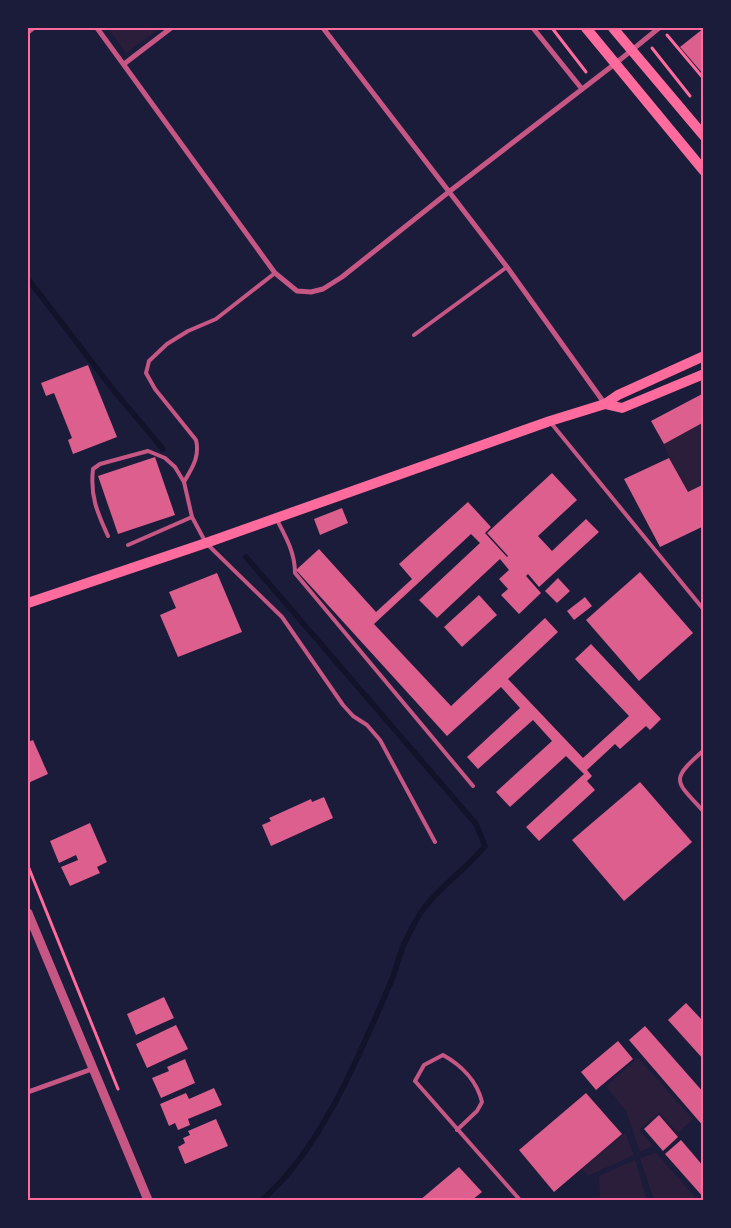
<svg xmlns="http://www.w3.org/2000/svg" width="731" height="1228" font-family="'Archivo Narrow',sans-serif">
<rect width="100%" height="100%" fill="#1b1b3a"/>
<!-- green -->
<g fill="#2a1e3b">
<path d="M 108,28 L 160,28 L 126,53 Z"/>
<path d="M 703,422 L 703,484 L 688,492 L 669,458 L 664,444 Z"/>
<path d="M 638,1058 L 693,1119 L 678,1133 L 659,1113 L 639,1130 L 653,1146 L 640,1152 L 626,1111 L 606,1086 Z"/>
<path d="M 625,1133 L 634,1155 L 588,1176 L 582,1169 Z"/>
<path d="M 656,1153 L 697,1199 L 654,1200 L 640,1158 Z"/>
<path d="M 635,1160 L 647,1200 L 602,1200 L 600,1198 L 599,1176 Z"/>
</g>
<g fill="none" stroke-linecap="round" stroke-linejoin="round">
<!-- stream -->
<g stroke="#12122b" stroke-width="5.5">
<path d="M 28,279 L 115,392 L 163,449"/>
<path d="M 246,557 L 476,824 L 485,846 C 466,869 442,885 424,908 C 417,917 412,928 407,938 C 399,952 397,969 390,984 C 360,1054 320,1151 262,1200"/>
</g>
</g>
<!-- building -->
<g fill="#dd5f8e">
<path d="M 704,28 L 704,75 L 680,47 Z"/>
<path d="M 88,365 L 117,437 L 73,454 L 68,440 L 72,438 L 54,393 L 46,396 L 41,383 Z"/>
<path d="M 704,393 L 704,422 L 664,444 L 651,421 Z"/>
<path d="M 155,457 L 175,515 L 118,534 L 98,476 Z"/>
<path d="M 669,458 L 688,492 L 704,484 L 704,526 L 660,547 L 624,479 Z"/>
<path d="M 552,473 L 577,500 L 538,536 L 552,551 L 586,519 L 599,532 L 539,587 L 528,574 L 526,576 L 541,593 L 519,614 L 501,595 L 508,589 L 499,579 L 509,570 L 500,559 L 437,618 L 419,600 L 480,543 L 471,534 L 374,624 L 451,706 L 545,618 L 558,632 L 508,679 L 583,758 L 629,716 L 575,659 L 591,644 L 661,719 L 650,730 L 646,726 L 620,749 L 615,744 L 587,770 L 592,776 L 587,781 L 595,790 L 539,841 L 526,827 L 584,774 L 566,756 L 510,807 L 496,792 L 552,741 L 533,720 L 478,769 L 467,757 L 520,708 L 501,687 L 447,736 L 296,570 L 319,549 L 376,612 L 412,579 L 399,564 L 468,502 L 491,527 L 485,533 L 507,557 L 508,556 L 487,533 Z"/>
<path d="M 342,508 L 348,523 L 320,535 L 314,519 Z"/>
<path d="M 640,572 L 693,633 L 639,681 L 586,620 Z"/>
<path d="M 217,573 L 242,632 L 178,657 L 160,615 L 176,608 L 169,592 Z"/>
<path d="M 558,578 L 570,591 L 557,603 L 545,591 Z"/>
<path d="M 479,595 L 497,615 L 462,647 L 444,627 Z"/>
<path d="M 585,597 L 592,606 L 574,620 L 567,611 Z"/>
<path d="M 33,740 L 48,774 L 28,783 L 28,742 Z"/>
<path d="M 640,782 L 692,842 L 624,901 L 572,840 Z"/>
<path d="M 324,797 L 333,818 L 271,846 L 262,825 L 271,821 L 269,818 L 311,799 L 312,802 Z"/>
<path d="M 90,823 L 107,862 L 97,867 L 100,873 L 70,886 L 61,867 L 78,860 L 76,855 L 59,863 L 50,841 Z"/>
<path d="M 164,997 L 174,1018 L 136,1035 L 127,1014 Z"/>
<path d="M 686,1003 L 704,1022 L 704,1060 L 668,1020 Z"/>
<path d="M 176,1025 L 188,1049 L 147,1068 L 136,1044 Z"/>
<path d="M 645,1026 L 704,1093 L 704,1127 L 629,1040 Z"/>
<path d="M 618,1041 L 633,1059 L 596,1090 L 581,1072 Z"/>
<path d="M 185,1059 L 195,1083 L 161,1098 L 152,1078 L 169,1071 L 167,1067 Z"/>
<path d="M 214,1088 L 222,1105 L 188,1119 L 190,1125 L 178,1130 L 175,1123 L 169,1126 L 160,1104 L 186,1093 L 189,1099 Z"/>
<path d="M 586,1093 L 622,1134 L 554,1192 L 519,1150 Z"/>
<path d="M 659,1115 L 678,1137 L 663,1151 L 644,1129 Z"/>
<path d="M 216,1119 L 228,1146 L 185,1164 L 178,1147 L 185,1143 L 183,1138 L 190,1135 L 188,1131 Z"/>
<path d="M 681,1140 L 704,1167 L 704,1198 L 665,1154 Z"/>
<path d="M 459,1167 L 482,1192 L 472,1200 L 420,1200 Z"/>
</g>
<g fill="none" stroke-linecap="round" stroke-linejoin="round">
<!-- path -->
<g stroke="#ff6b9d" stroke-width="3">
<path d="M 552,28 L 586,72"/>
<path d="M 667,35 L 704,79"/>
<path d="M 652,48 L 690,96"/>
<path d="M 28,866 L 118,1089"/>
</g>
<!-- service -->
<g stroke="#c65784" stroke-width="4">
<path d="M 414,335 L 507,267"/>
<path d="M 551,423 L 704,610"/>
<path d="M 184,482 C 192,468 200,457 196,440 L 155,389 L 146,373 L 149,361 L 167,344 L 188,331 L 216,319 L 275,273"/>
<path d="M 277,520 C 286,537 295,553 295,573 L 473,786"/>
<path d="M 108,536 C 97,512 90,496 93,469 L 100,464 L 148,451 L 165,458 L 175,467 L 184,482 L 192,517 L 206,543 L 282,617 L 343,705 L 353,716 L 367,725 L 380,740 L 435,842"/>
<path d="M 128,545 L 192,517"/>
<path d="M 704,750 C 669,781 675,780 704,812"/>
<path d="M 457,1130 L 477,1111 L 482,1102 C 477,1081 461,1065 443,1055 L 424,1065 L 415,1081 L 520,1200"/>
</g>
<!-- minor -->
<g stroke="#c65784" stroke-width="5">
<path d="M 97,28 L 275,273 L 297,291 L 311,292 L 323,289 L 342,277 L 450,191 L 616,63 L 659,28"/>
<path d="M 323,28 L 507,267 L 605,404"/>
<path d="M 533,28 L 582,89"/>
<path d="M 28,32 L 33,28"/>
<path d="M 124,64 L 171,28"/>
<path d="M 28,1092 L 92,1069"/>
</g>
<!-- tertiary -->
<path stroke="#c65784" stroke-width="9" d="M 28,913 L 148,1200"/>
<!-- secondary -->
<g stroke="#ff6b9d" stroke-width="10">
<path d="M 586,28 L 704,171"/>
<path d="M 613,28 L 704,136"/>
<path d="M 605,404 L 622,408 L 704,374"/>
<path d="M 28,603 L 206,543 L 550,421 L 605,404 L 618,395 L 704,356"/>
</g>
</g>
<!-- border -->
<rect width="731" height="1228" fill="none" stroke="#1b1b3a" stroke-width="58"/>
<rect x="29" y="29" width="673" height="1170" fill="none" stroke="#ff6b9d" stroke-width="2"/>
</svg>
